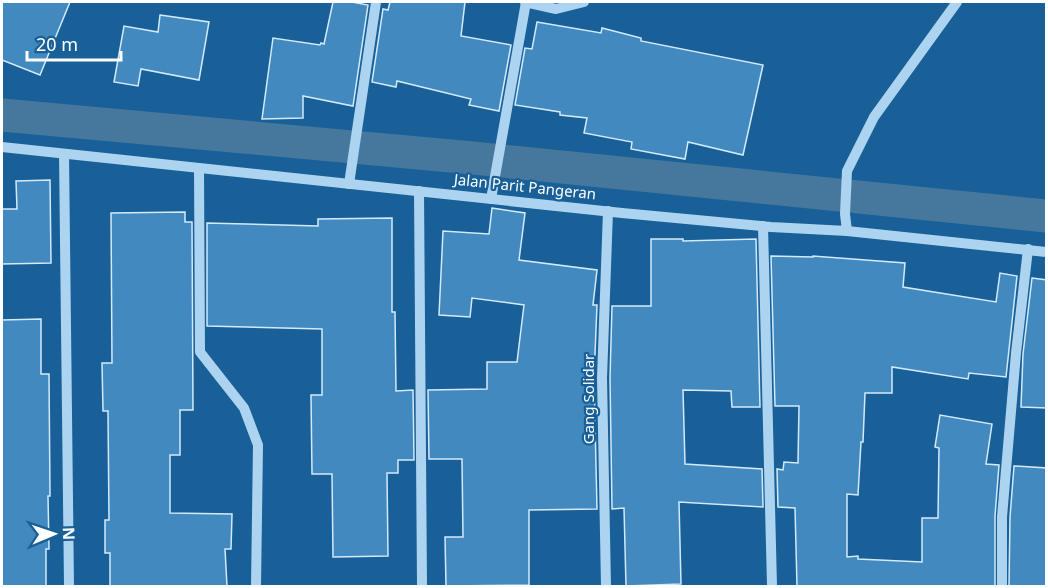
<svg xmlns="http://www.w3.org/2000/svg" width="1048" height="588" font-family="'Noto Sans',sans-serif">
<rect width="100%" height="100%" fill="#186097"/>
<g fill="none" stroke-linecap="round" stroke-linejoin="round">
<!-- canal -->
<path stroke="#46789e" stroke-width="33" d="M 2,115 L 473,158 L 1046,216"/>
</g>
<!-- building -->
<g fill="#4189be" stroke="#d3eafc" stroke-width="1.5">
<path d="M 2,2 L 70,2 L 40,75 L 2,60 Z"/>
<path d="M 333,2 L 352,2 L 368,5 L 353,106 L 303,96 L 303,118 L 262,119 L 273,38 L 320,45 L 321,43 L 324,44 Z"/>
<path d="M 390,2 L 465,2 L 461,36 L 511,45 L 499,111 L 469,105 L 471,99 L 397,81 L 396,87 L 372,82 L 383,9 L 388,10 Z"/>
<path d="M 160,15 L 209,22 L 199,80 L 141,69 L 138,86 L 114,82 L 124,26 L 158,32 Z"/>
<path d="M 537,22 L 601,33 L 602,28 L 641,38 L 641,41 L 763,65 L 743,155 L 688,142 L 685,159 L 631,149 L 632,142 L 584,133 L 587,118 L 560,115 L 560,112 L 515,105 L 525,48 L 532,49 Z"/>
<path d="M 50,180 L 51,263 L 2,264 L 2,209 L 17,209 L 16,181 Z"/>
<path d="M 492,208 L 525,213 L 519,260 L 597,270 L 593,305 L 597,305 L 594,378 L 597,509 L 529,510 L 529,585 L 446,586 L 445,537 L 463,537 L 462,459 L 429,459 L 428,390 L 487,389 L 487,362 L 517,362 L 524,305 L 472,298 L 470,317 L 439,315 L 443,231 L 489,234 Z"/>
<path d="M 185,212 L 185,222 L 192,222 L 193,410 L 180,410 L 180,455 L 170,455 L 170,513 L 232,514 L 231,549 L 225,549 L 227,586 L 110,586 L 110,553 L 105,553 L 105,520 L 109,520 L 108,411 L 103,411 L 102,363 L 112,363 L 111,213 Z"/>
<path d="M 392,218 L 392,312 L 395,312 L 396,391 L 413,390 L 414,460 L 398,460 L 398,473 L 387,473 L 388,556 L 333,557 L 332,474 L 312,474 L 311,395 L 322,395 L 322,329 L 207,326 L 207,223 L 318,226 L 318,219 Z"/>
<path d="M 651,239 L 683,239 L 683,241 L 756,239 L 760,407 L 732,407 L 731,391 L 683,390 L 685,464 L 762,469 L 763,507 L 679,502 L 681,584 L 626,586 L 624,508 L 612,509 L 610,378 L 612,306 L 651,306 Z"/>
<path d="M 771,256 L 813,257 L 813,256 L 905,263 L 903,287 L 996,302 L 1000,273 L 1017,276 L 1006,377 L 969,373 L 968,379 L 892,367 L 892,393 L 865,393 L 863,442 L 861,442 L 858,495 L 847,494 L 847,557 L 858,556 L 858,559 L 922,562 L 922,518 L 938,518 L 939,448 L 935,447 L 940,415 L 992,424 L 986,464 L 999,465 L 995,516 L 995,586 L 797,586 L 795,508 L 778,507 L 777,469 L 783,470 L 784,462 L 798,463 L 799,406 L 775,406 Z"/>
<path d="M 1032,278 L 1047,280 L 1047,408 L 1021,407 L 1023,354 Z"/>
<path d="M 41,319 L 41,374 L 49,374 L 50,496 L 48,496 L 49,549 L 46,549 L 46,586 L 2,586 L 2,320 Z"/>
<path d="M 1014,466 L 1047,468 L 1047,586 L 1009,586 L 1010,517 Z"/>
</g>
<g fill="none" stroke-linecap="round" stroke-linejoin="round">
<!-- minor -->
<g stroke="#acd4f1" stroke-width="10">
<path d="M 525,2 L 556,9 L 584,2"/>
<path d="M 2,147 L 622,213 L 771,227 L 847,231 L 1046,252"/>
<path d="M 64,154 L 69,586"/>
<path d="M 199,168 L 200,352 L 244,408 L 258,445 L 256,586"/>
<path d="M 349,184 L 376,2"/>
<path d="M 419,191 L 422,586"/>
<path d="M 491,199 L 526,2"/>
<path d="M 763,226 L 772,586"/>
<path d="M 847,231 L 845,214 L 847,171 L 874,117 L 957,2"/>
<path d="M 606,586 L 602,378 L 608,211"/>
<path d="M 1002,586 L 1002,517 L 1016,353 L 1028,249"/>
</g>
</g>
<g text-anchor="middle" stroke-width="4.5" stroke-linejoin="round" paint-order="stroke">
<!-- street labels -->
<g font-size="15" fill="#fff" stroke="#186097">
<text transform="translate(525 187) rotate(6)" y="5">Jalan Parit Pangeran</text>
<text transform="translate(589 399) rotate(-90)" y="5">Gang Solidar</text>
</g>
</g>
<!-- border -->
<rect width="1048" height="588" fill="none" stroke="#ffffff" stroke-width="6"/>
<!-- north arrow -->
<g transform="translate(54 534) rotate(88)" stroke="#186097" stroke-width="4.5" paint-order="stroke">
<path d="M0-4.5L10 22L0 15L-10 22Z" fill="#ffffff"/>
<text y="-9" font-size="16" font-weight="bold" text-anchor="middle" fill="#ffffff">N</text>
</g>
<!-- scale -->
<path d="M27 51v9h94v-9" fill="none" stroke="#ffffff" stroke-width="3"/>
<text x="36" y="51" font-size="18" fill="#ffffff" stroke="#186097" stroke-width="4.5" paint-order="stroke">20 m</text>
</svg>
